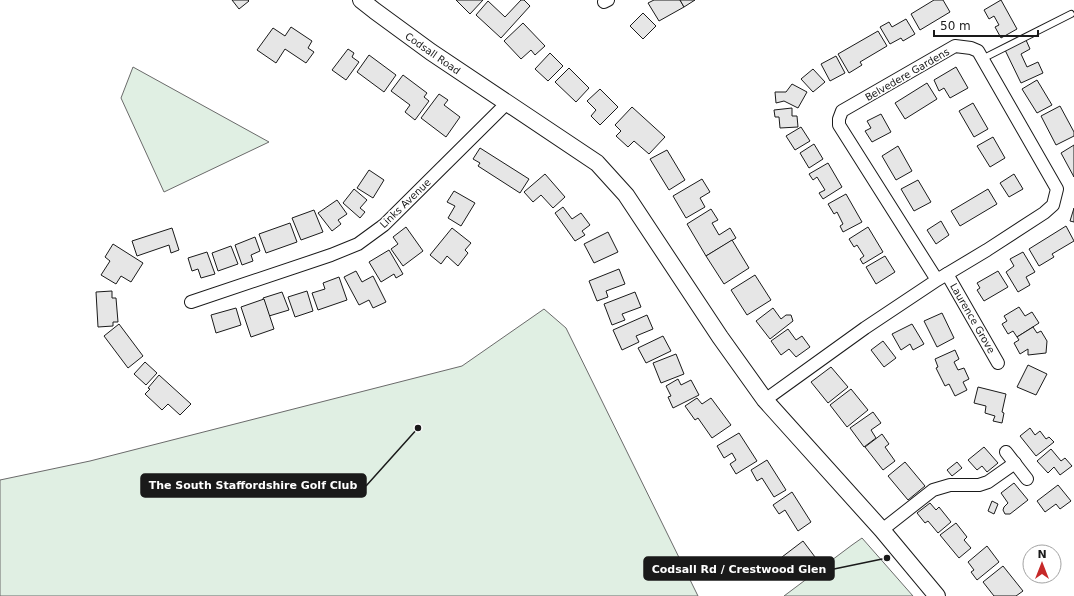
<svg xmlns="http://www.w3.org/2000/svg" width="1074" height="596" font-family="'DejaVu Sans',sans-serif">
<rect width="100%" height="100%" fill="#fff"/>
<!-- green -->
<g fill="#e0efe3" stroke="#6a6a6a">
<path d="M 133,67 L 269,142 L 164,192 L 121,98 Z"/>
<path d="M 544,309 L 566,328 L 698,596 L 0,596 L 0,480 L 90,461 L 462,366 Z"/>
<path d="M 862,538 L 913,596 L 784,596 L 852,545 Z"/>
</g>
<!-- building -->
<g fill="#e6e6e6" stroke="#1a1a1a">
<path d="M 232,0 L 248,0 L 249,1 L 239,9 Z"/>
<path d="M 456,0 L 483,0 L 470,14 Z"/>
<path d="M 521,0 L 524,0 L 530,6 L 501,38 L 476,15 L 488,1 L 505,17 Z"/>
<path d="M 654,0 L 680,0 L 684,7 L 659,21 L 648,3 Z"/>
<path d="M 680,0 L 695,0 L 684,7 Z"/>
<path d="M 934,0 L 943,0 L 950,12 L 920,30 L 911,14 Z"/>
<path d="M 1001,0 L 1017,29 L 1001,38 L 995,27 L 999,25 L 994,16 L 989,19 L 984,10 Z"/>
<path d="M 643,13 L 656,26 L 643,39 L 630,26 Z"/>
<path d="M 906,19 L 915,34 L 903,41 L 901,38 L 890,44 L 880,27 L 889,22 L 892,27 Z"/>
<path d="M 523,23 L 545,46 L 535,55 L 531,50 L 521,59 L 504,41 Z"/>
<path d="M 291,27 L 312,41 L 308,48 L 314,52 L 306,63 L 285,49 L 276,63 L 257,50 L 273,28 L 285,36 Z"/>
<path d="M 878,31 L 887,46 L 860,62 L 862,65 L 849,73 L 838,54 Z"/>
<path d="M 1026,40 L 1030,49 L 1021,54 L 1027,67 L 1038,62 L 1043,73 L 1021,83 L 1005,50 Z"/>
<path d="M 348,49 L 354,53 L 352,57 L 359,62 L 346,80 L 332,70 Z"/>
<path d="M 550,53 L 563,66 L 548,81 L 535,69 Z"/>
<path d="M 369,55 L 396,75 L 384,92 L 357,72 Z"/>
<path d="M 836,56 L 845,73 L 830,81 L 821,64 Z"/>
<path d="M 956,67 L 968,88 L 950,98 L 944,88 L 939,91 L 934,80 Z"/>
<path d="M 569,68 L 589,88 L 576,102 L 555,82 Z"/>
<path d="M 813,69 L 825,82 L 813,92 L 801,79 Z"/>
<path d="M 403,75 L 427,93 L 424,97 L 429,101 L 415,120 L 405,112 L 410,105 L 391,91 Z"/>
<path d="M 1037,80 L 1052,105 L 1037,113 L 1022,89 Z"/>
<path d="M 927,83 L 937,99 L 905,119 L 895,103 Z"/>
<path d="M 792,84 L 807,92 L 798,108 L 784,101 L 776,103 L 775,92 L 786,92 Z"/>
<path d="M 600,89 L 618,107 L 600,125 L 591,116 L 596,110 L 587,101 Z"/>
<path d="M 439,94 L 448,100 L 444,105 L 460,117 L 446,137 L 421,118 Z"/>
<path d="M 973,103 L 988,129 L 974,137 L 959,111 Z"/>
<path d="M 1060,106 L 1074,132 L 1074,136 L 1056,145 L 1041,116 Z"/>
<path d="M 632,107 L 665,137 L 649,154 L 634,141 L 628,147 L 616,136 L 621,131 L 615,125 Z"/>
<path d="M 792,108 L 792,116 L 797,116 L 798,127 L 780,128 L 779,117 L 775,117 L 774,110 Z"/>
<path d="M 881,114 L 891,132 L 872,142 L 865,131 L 871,128 L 867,121 Z"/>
<path d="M 801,127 L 810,141 L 795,150 L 786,136 Z"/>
<path d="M 993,137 L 1005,158 L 990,167 L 977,146 Z"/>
<path d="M 814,144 L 823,159 L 809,168 L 800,153 Z"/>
<path d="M 1074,145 L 1074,177 L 1061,153 Z"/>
<path d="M 898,146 L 912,171 L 896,180 L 882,156 Z"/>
<path d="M 480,148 L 529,179 L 520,193 L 478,166 L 480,163 L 473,159 Z"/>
<path d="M 667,150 L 685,180 L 669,190 L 650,159 Z"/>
<path d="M 828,163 L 842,187 L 823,199 L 819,193 L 825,190 L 817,177 L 813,180 L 809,174 Z"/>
<path d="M 369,170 L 384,180 L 373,198 L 357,188 Z"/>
<path d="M 545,174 L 565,197 L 553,208 L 541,195 L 533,202 L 524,192 Z"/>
<path d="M 1014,174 L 1023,189 L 1009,197 L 1000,183 Z"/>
<path d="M 702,179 L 710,192 L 700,198 L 705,207 L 686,218 L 673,196 Z"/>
<path d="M 918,180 L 931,202 L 914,211 L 901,189 Z"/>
<path d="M 354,189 L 367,200 L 360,208 L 365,212 L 360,218 L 343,203 Z"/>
<path d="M 988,189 L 997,204 L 960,226 L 951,211 Z"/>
<path d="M 454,191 L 475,203 L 461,226 L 448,218 L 455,206 L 447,202 Z"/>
<path d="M 846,194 L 862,222 L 843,232 L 840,226 L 843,224 L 837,212 L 834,214 L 828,204 Z"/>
<path d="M 337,200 L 347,214 L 338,220 L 341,224 L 332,231 L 318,213 Z"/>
<path d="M 563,207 L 572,219 L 581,213 L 590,225 L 582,231 L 585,235 L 575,241 L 555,213 Z"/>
<path d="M 1074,208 L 1074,222 L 1070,221 Z"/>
<path d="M 711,209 L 718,220 L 712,223 L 719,235 L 730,228 L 736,238 L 706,256 L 687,224 Z"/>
<path d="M 314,210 L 323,232 L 301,240 L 292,218 Z"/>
<path d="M 941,221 L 949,235 L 936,244 L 927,230 Z"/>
<path d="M 290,223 L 297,242 L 266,253 L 259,234 Z"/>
<path d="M 1066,226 L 1074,241 L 1052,254 L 1054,257 L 1039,266 L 1029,249 Z"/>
<path d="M 406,227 L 423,251 L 403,266 L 391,249 L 398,244 L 393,237 Z"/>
<path d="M 868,227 L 883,252 L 863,264 L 860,259 L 864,256 L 857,245 L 854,247 L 849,239 Z"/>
<path d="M 172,228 L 179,250 L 171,253 L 169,245 L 137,256 L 132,241 Z"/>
<path d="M 452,228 L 471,243 L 465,250 L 468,253 L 458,266 L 447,256 L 441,264 L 430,255 Z"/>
<path d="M 608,232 L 618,252 L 594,263 L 584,244 Z"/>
<path d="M 255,237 L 260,251 L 251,255 L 253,261 L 242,265 L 235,245 Z"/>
<path d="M 732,240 L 749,268 L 724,284 L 706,256 Z"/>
<path d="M 113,244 L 143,263 L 131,282 L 121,276 L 116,284 L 101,275 L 110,261 L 105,257 Z"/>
<path d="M 231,246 L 238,264 L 218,271 L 212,253 Z"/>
<path d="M 389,250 L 403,274 L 396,278 L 394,274 L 381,282 L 369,262 Z"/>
<path d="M 207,252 L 215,274 L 201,278 L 198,269 L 192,271 L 188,258 Z"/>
<path d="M 1023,252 L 1035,272 L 1026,277 L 1030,285 L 1018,292 L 1006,272 L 1014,266 L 1010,259 Z"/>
<path d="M 885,256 L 895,272 L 876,284 L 866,267 Z"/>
<path d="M 619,269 L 625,284 L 606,291 L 608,297 L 597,301 L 589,281 Z"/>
<path d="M 356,271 L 362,282 L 373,276 L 386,302 L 373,308 L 369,300 L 359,305 L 344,277 Z"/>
<path d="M 998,271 L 1008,287 L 984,301 L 977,290 L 980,288 L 977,283 Z"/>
<path d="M 755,275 L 771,300 L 747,315 L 731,290 Z"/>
<path d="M 339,277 L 347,300 L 318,310 L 312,293 L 325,289 L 323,283 Z"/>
<path d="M 112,291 L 112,298 L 116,298 L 118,322 L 113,322 L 113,326 L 98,327 L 96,292 Z"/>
<path d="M 307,291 L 313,311 L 295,317 L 288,297 Z"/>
<path d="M 282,292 L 289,310 L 269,316 L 263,298 Z"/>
<path d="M 635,292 L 641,307 L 622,314 L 625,320 L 612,325 L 604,304 Z"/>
<path d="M 264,299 L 274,329 L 251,337 L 241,307 Z"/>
<path d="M 1019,307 L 1025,316 L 1032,312 L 1039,323 L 1017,337 L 1013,331 L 1008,334 L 1002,324 L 1007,321 L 1004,316 Z"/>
<path d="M 236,308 L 241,325 L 216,333 L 211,315 Z"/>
<path d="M 773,308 L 781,319 L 786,315 L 791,315 L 793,321 L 770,339 L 756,321 Z"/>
<path d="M 942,313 L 954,338 L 937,347 L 924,321 Z"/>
<path d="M 647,315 L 653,329 L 636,336 L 639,342 L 622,350 L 613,330 Z"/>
<path d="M 119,324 L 143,356 L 128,368 L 104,336 Z"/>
<path d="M 912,324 L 924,344 L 913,350 L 910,344 L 901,350 L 892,334 Z"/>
<path d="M 1033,327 L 1037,333 L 1041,331 L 1047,341 L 1046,353 L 1028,355 L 1028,349 L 1020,354 L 1014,343 L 1019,340 L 1017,337 Z"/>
<path d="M 788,329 L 796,340 L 802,336 L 810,347 L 796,357 L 789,349 L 781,355 L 771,341 Z"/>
<path d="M 663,336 L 671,351 L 646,363 L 638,348 Z"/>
<path d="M 883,341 L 896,358 L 884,367 L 871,350 Z"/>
<path d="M 955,350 L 959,359 L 954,362 L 958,370 L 964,368 L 969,379 L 963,382 L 967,390 L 955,396 L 949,384 L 945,386 L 936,368 L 938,367 L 935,359 Z"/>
<path d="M 676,354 L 684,374 L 661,383 L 653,363 Z"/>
<path d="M 145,362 L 157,373 L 146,385 L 134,374 Z"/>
<path d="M 1028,365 L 1047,374 L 1036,395 L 1017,387 Z"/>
<path d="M 831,367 L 848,387 L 828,403 L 811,382 Z"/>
<path d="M 159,375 L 191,404 L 180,415 L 168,404 L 162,410 L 145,394 L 150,389 L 148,388 Z"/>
<path d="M 678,379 L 681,385 L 691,380 L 699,395 L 673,408 L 668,397 L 671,396 L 666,386 Z"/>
<path d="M 978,387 L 1006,394 L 1002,412 L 1004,413 L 1002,423 L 993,421 L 995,416 L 985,413 L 986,406 L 974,403 Z"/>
<path d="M 851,389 L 868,410 L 847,427 L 830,405 Z"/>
<path d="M 697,398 L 702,404 L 711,398 L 731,425 L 712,438 L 698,418 L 695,420 L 685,406 Z"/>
<path d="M 873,412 L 881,423 L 871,430 L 876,438 L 864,447 L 850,428 Z"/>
<path d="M 1030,428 L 1035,435 L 1040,431 L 1046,439 L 1049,437 L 1054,442 L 1036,456 L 1020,436 Z"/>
<path d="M 739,433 L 757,461 L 736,474 L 730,464 L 736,460 L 732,453 L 724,458 L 717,446 Z"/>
<path d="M 882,434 L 889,444 L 885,447 L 895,461 L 883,470 L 865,447 Z"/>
<path d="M 984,447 L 998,463 L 987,472 L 982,466 L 977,470 L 968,460 Z"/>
<path d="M 1051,449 L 1061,461 L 1065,458 L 1072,466 L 1060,475 L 1054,467 L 1048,473 L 1037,461 Z"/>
<path d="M 767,460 L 786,490 L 774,497 L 762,478 L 757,481 L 751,470 Z"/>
<path d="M 905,462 L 925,486 L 908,500 L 888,476 Z"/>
<path d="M 957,462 L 962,468 L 952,476 L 947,470 Z"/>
<path d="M 1014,483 L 1028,500 L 1010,514 L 1005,514 L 1003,510 L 1004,507 L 1008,503 L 1001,493 Z"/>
<path d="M 1058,485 L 1071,501 L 1060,509 L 1056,504 L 1045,512 L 1037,501 Z"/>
<path d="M 792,492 L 811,522 L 798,531 L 785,510 L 779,514 L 773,505 Z"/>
<path d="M 992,501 L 998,504 L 994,514 L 988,511 Z"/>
<path d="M 930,503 L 936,510 L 939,507 L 951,522 L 938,533 L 928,521 L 925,523 L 917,513 Z"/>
<path d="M 956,523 L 967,537 L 964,540 L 971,548 L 959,558 L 940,535 Z"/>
<path d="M 803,541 L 815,557 L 788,577 L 783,577 L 781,573 L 782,569 L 788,565 L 782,557 Z"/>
<path d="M 987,546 L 999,562 L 977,580 L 971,572 L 974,570 L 968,562 Z"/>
<path d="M 1003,566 L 1023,591 L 1016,596 L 994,596 L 983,582 Z"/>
</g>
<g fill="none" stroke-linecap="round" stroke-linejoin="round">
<defs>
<path id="service" d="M 982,59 L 1071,14"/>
<g id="minor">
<path d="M 604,2 L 608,0"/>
<path d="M 947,274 L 998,363"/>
<path d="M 191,302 L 331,255 L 358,244 L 384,225 L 508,102"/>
<path d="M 765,400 L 865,328 L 937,280 L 987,250 L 1044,213 L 1053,205 L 1057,189 L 978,51 L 971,48 L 955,46 L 842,111 L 839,119 L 839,125 L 937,280"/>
<path d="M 1006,452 L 1027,479"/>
<path d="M 882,530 L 933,490 L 950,485 L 979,485 L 988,482 L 1015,463"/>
</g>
<path id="tertiary" d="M 361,0 L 375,11 L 431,52 L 597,163 L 626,195 L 720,337 L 765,400 L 882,530 L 937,596"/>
</defs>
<!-- service casing -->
<use href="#service" stroke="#1a1a1a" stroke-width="8"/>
<!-- minor casing -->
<use href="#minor" stroke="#1a1a1a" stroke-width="14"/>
<!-- tertiary casing -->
<use href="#tertiary" stroke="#1a1a1a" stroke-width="18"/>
<!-- service -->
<use href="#service" stroke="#fff" stroke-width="6"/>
<!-- minor -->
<use href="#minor" stroke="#fff" stroke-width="12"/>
<!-- tertiary -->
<use href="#tertiary" stroke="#fff" stroke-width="16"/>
</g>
<g text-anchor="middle" stroke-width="3" stroke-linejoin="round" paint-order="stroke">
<!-- street labels -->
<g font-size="10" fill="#1a1a1a" stroke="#fff">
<text transform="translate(433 53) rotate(35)" y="4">Codsall Road</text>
<text transform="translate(907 74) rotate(-30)" y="4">Belvedere Gardens</text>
<text transform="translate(405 203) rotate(-44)" y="4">Links Avenue</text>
<text transform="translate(973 318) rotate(60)" y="4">Laurence Grove</text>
</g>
</g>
<!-- callouts -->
<path fill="none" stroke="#1a1a1a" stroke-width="1.5" d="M418 428L366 486M887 558L834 569"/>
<g fill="#1a1a1a" stroke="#fff" stroke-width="1.5">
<circle cx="418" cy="428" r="4"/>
<circle cx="887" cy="558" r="4"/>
</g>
<g fill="#1a1a1a" stroke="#1a1a1a" stroke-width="1.5">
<rect x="141" y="474" width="225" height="23" rx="4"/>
<rect x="644" y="557" width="190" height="23" rx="4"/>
</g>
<g font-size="11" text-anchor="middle" font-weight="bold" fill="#fff">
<text x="253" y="489">The South Staffordshire Golf Club</text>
<text x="739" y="573">Codsall Rd / Crestwood Glen</text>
</g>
<!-- north arrow -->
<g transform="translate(1042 564)"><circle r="19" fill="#ffffff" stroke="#a3a3a3"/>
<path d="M0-3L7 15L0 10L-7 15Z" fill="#c62828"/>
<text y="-6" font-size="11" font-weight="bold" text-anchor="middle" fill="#1a1a1a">N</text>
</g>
<!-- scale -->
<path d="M934 30v6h104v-6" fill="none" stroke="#1a1a1a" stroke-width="2"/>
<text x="940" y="30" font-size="12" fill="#1a1a1a" stroke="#ffffff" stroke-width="3" paint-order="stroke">50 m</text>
</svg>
